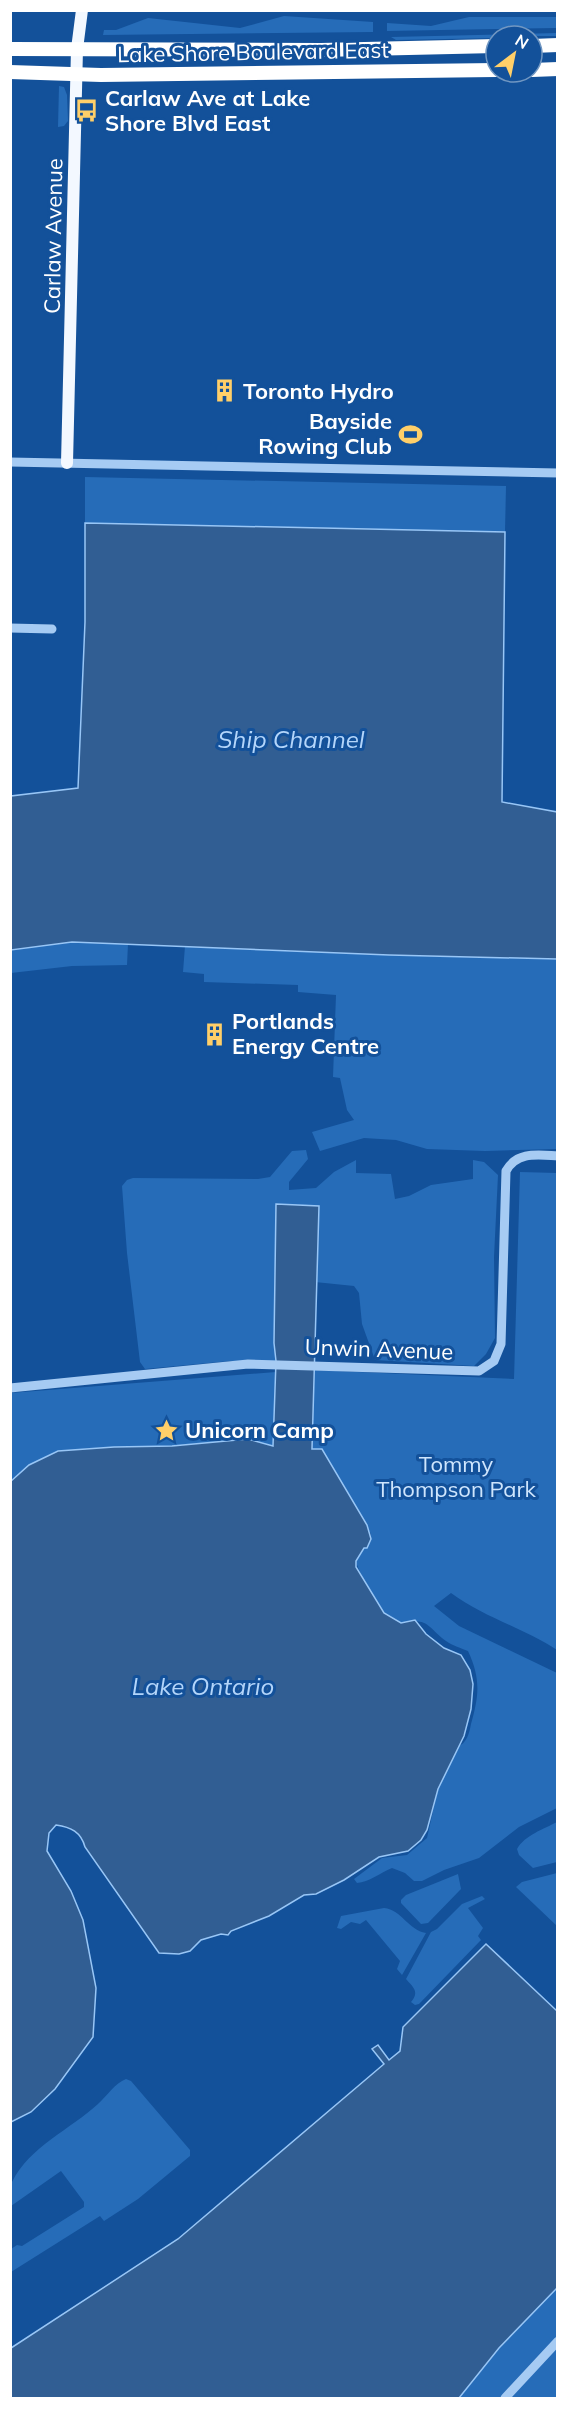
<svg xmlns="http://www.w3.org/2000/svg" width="568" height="2409" font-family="Mulish,sans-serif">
<rect width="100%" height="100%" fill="#13519a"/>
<!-- green -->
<g fill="#266cb8">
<path d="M 284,16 L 373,22 L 373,32 L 103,35 L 104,30 L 116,30 L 148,18 L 240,28 Z"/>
<path d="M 469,17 L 557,17 L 557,28 L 387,31 L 387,23 L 431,26 Z"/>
<path d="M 557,33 L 557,36 L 496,36 L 496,38 L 396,40 L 391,37 Z"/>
<path d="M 59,86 L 64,87 L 67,95 L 68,121 L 64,126 L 58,127 Z"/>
<path d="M 85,477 L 506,486 L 505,532 L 85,523 Z"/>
<path d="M 72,942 L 128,944 L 127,965 L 72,966 L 11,973 L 10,950 Z"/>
<path d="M 185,946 L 389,955 L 557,959 L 557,1149 L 485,1151 L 427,1149 L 396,1140 L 364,1138 L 320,1151 L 312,1132 L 354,1120 L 347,1110 L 340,1078 L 333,1077 L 336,995 L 298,992 L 298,985 L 204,982 L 204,974 L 183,972 Z"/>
<path d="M 306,1150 L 308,1159 L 289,1182 L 289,1190 L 316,1188 L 334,1172 L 356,1160 L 356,1173 L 391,1174 L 395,1199 L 409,1196 L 431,1185 L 473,1179 L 473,1160 L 484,1162 L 498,1175 L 494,1257 L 495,1338 L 486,1354 L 474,1366 L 375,1360 L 362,1324 L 359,1293 L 354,1286 L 315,1282 L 318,1206 L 276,1205 L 274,1343 L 276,1361 L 230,1361 L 145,1369 L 140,1362 L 127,1253 L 122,1186 L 127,1180 L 133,1178 L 258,1179 L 270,1177 L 292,1151 Z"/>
<path d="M 520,1172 L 557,1173 L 557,1650 C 524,1628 483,1617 451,1593 L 434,1606 L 459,1626 L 557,1673 L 557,1808 L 519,1827 L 479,1858 L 444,1870 L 422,1881 L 414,1881 L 405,1873 L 392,1868 C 380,1873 369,1882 357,1883 L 354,1879 L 382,1858 L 407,1855 L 427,1838 L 438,1789 L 457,1747 C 467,1743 469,1734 471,1724 C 479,1696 481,1679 468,1651 C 461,1648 453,1646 446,1641 C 427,1627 429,1617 401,1623 C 396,1620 388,1617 384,1613 C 379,1608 356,1567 356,1561 L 361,1550 C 367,1545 371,1544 371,1534 L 322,1449 L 312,1449 L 313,1370 L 514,1379 Z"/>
<path d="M 276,1372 L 273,1446 L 248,1439 L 172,1446 L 114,1447 L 11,1482 L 10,1393 Z"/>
<path d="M 557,1822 L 557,1862 L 533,1868 L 519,1855 L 517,1849 C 525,1835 544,1829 557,1822 Z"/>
<path d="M 557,1873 L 558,1873 L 557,1926 L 516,1887 L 522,1882 Z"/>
<path d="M 458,1874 L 461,1889 L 428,1923 L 421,1924 L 401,1903 L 401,1900 L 406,1895 Z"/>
<path d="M 482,1896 L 485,1899 L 468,1908 L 483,1928 L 478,1936 L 481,1940 L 419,2004 L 415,2005 L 411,2002 C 420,1992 413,1987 406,1979 L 431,1932 L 437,1929 L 462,1904 Z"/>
<path d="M 384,1908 C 402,1910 408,1930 426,1933 L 402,1975 L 397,1969 L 400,1961 L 366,1920 L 360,1924 L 351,1922 L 341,1929 L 337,1928 L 341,1916 Z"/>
<path d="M 126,2079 L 131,2081 L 190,2150 L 190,2156 L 138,2199 L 104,2221 L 100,2216 L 11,2272 L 11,2249 L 17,2245 L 22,2246 L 84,2207 L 84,2202 L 61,2171 L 11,2206 C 10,2198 9,2189 12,2182 C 29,2147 71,2129 98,2104 C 107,2096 115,2083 126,2079 Z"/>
<path d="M 557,2288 L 557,2398 L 459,2398 L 499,2348 Z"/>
</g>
<!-- water -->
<g fill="#315e93" stroke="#98c6f6" stroke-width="1.5">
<path d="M 85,523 L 505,532 L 502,802 L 557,812 L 557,959 L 389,955 L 72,942 L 11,950 L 11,796 L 78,788 L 85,622 Z"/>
<path d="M 276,1204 L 319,1206 L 312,1449 L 322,1449 L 367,1525 L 371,1539 L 367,1548 L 364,1548 L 356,1561 L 356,1567 L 384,1613 L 401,1623 L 415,1620 L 426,1634 L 444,1648 L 461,1655 L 470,1670 L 473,1684 L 471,1709 L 464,1736 L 438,1789 L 427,1830 L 421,1840 L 408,1851 L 379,1857 L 344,1880 L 316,1894 L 304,1895 L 269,1916 L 231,1931 L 228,1935 L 221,1934 L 201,1940 L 190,1951 L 179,1954 L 159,1953 L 85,1847 C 81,1832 71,1827 56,1825 L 49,1833 L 47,1851 L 71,1891 L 83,1920 L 96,1988 L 93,2037 L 55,2089 L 31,2112 L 11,2122 L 10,1482 L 29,1465 L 58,1451 L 114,1447 L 172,1446 L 248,1439 L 273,1446 L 276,1361 L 274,1343 Z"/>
<path d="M 486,1944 L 557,2011 L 557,2288 L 499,2348 L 459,2398 L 11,2398 L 11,2348 L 178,2239 L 384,2064 L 372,2049 L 378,2045 L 389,2060 L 400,2051 L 403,2027 Z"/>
</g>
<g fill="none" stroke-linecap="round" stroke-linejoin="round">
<!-- minor -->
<g stroke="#a6cbf3" stroke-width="9">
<path d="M 10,462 L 558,473"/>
<path d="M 10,628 L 52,629"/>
<path d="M 10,1388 L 248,1364 L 479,1371 L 494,1361 L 501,1344 L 506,1171 C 517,1151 538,1155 558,1156"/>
<path d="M 505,2398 L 558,2341"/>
</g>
<!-- major -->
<path stroke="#f3f8ff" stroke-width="12" d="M 67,463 L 77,49 L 82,10"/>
<!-- highway -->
<g stroke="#fff" stroke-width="14">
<path d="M 532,46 L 558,45"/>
<path d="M 10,49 L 321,50 L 496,46"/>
<path d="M 532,70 L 558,69"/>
<path d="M 10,72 L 101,75 L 496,70"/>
</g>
</g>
<!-- icons -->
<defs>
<symbol id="bus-bare" viewBox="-9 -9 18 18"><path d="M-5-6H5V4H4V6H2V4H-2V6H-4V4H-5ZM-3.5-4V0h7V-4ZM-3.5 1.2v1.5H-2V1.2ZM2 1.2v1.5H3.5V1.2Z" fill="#ffcf69" stroke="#13519a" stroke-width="2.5" paint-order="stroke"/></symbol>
<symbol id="building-bare" viewBox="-9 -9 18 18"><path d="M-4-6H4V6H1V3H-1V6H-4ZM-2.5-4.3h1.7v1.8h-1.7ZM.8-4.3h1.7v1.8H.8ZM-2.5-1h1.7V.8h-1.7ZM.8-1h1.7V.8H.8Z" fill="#ffcf69" stroke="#13519a" stroke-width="2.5" paint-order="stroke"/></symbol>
<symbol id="stadium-bare" viewBox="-9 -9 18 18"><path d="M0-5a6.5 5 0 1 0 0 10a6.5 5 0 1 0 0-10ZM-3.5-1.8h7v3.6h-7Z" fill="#ffcf69" stroke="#13519a" stroke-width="2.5" paint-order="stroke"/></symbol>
<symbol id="sight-bare" viewBox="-9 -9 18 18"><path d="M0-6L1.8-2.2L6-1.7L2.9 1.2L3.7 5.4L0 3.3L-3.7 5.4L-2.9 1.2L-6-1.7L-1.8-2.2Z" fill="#ffcf69" stroke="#13519a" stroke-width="2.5" paint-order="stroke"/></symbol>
</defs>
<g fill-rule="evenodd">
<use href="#bus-bare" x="70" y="94" width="33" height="33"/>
<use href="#building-bare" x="208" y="374" width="33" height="33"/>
<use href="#stadium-bare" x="394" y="418" width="33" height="33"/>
<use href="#building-bare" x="198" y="1018" width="33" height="33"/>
<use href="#sight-bare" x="150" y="1414" width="33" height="33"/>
</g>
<g text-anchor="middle" stroke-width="6" stroke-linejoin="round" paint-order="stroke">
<!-- street labels -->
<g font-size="22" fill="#fff" stroke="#13519a">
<text transform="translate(253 52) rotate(-1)" y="8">Lake Shore Boulevard East</text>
<text transform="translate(53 236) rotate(-89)" y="8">Carlaw Avenue</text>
<text transform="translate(379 1349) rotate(2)" y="8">Unwin Avenue</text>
</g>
<!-- poi labels -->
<g font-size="22" font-weight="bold" fill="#fff" stroke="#13519a" text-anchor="start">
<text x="105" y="106">Carlaw Ave at Lake<tspan x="105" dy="25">Shore Blvd East</tspan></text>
<text x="243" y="399">Toronto Hydro</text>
<text x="392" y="429" text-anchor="end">Bayside<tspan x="392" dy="25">Rowing Club</tspan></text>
<text x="232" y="1029">Portlands<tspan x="232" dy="25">Energy Centre</tspan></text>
<text x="185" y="1438">Unicorn Camp</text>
</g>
<!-- park labels -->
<g font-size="22" fill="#cee5fd" stroke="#13519a">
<text x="456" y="1472">Tommy<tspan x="456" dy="25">Thompson Park</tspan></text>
</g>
<!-- water labels -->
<g font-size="24" font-style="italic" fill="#b3d5fa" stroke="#13519a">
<text x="291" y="748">Ship Channel</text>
<text x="203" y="1695">Lake Ontario</text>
</g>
</g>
<!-- border -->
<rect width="568" height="2409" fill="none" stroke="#ffffff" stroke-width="24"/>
<!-- north arrow -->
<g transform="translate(514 54) rotate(32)"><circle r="28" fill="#13519a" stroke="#7197c2" stroke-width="1.5"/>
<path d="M0-4.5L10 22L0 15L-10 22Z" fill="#ffcf69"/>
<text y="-9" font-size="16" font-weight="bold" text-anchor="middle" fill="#ffffff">N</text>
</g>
</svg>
